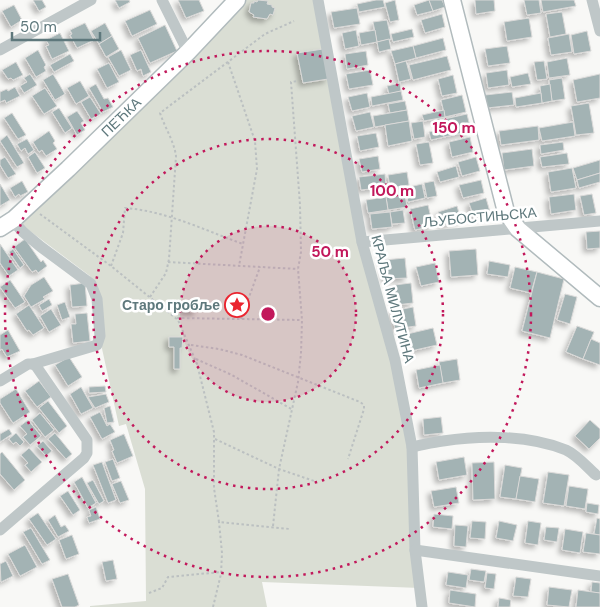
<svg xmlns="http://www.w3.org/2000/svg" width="600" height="607" font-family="'DM Sans',sans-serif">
<defs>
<filter id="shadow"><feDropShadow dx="-3.5" dy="3.5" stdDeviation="2.5" flood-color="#0004"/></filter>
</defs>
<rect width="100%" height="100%" fill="#f8f8f6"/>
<!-- green -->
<path fill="#daded4" d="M 234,0 L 318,0 L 362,242 L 412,447 L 420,588 L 262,582 L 267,607 L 90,607 L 90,606 L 146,601 L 145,489 L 126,424 L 119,426 L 99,335 L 90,276 L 14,219 Z"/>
<!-- building -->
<g fill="#a3b3b4" stroke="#dad9d8" filter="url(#shadow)">
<path d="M 33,0 L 42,0 L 46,7 L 39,11 Z"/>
<path d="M 115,0 L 129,0 L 130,2 L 119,8 Z"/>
<path d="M 178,0 L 199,0 L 204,11 L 186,18 Z"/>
<path d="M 258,0 L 268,1 L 267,4 L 272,5 L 272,7 L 275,8 L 273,15 L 270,14 L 267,19 L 253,17 L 254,15 L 249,12 L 251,3 L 254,3 L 254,1 L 257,2 Z"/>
<path d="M 376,0 L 383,0 L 385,7 L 359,12 L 357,4 Z"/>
<path d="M 395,0 L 399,20 L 390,22 L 385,3 Z"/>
<path d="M 429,0 L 433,11 L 417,15 L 414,5 Z"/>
<path d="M 429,0 L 442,0 L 445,7 L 433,11 Z"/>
<path d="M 475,0 L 494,0 L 495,11 L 476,14 Z"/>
<path d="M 524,0 L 539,0 L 541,13 L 527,15 Z"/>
<path d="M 541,0 L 574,0 L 576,6 L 543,12 Z"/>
<path d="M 14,5 L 22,20 L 11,27 L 2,11 Z"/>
<path d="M 357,8 L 360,24 L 334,28 L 331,12 Z"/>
<path d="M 150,10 L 157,24 L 132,36 L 125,21 Z"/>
<path d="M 562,12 L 566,34 L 550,37 L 546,14 Z"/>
<path d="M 442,14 L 445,27 L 425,33 L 421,20 Z"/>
<path d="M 529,18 L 532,37 L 507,41 L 504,22 Z"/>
<path d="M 387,20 L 391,39 L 377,42 L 373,22 Z"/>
<path d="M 85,23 L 94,40 L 77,48 L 70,35 L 72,34 L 70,30 Z"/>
<path d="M 105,23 L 112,36 L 99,44 L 91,31 Z"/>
<path d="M 165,25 L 177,51 L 150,63 L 138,38 Z"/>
<path d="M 412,29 L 414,37 L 393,42 L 391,34 Z"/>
<path d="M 356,30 L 359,46 L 345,49 L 342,33 Z"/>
<path d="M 375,30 L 377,42 L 361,45 L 359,33 Z"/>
<path d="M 587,31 L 591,51 L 574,54 L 571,35 Z"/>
<path d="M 60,33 L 69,51 L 52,59 L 46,46 L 49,45 L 46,40 Z"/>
<path d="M 569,34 L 572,52 L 551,55 L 548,38 Z"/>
<path d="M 112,36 L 119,49 L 106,57 L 99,44 Z"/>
<path d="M 443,38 L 446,50 L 416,58 L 413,46 Z"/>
<path d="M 389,39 L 391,49 L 379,52 L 377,42 Z"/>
<path d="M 413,46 L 416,58 L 395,64 L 391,51 Z"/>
<path d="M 507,46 L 510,63 L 488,66 L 485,49 Z"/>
<path d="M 323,49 L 328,79 L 303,83 L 297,53 Z"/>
<path d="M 38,50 L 46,65 L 44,67 L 46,71 L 36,77 L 25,58 Z"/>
<path d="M 121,50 L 131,70 L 119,76 L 108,57 Z"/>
<path d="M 141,50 L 151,72 L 143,76 L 141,69 L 137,71 L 130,55 Z"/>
<path d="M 366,51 L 368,65 L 347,69 L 345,54 Z"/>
<path d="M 70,54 L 74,61 L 54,72 L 50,65 Z"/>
<path d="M 447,56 L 451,70 L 413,80 L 409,65 Z"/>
<path d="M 567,58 L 570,75 L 549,78 L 547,62 Z"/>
<path d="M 406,61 L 411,79 L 399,82 L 395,64 Z"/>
<path d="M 544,61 L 547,79 L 537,80 L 534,62 Z"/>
<path d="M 16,62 L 23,75 L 13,80 L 11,78 L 8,79 L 2,70 Z"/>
<path d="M 109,63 L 119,82 L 107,88 L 97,69 Z"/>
<path d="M 370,70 L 373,85 L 349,89 L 346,74 Z"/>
<path d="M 507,70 L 509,85 L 488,88 L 486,73 Z"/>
<path d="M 528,73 L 531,84 L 512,87 L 510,77 Z"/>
<path d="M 30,74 L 37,85 L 24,93 L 20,86 L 27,82 L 24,78 Z"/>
<path d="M 53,74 L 65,94 L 55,100 L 43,80 Z"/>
<path d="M 600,74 L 600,98 L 577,102 L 573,80 Z"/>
<path d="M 453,75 L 457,93 L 442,96 L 438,79 Z"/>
<path d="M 562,78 L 565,99 L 552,101 L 549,80 Z"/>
<path d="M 80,81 L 89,96 L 76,104 L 67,88 Z"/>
<path d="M 400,83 L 401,91 L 389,94 L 387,86 Z"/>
<path d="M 96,84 L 104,99 L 108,98 L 113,107 L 103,112 L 89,88 Z"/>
<path d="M 550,84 L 552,101 L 542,103 L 540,86 Z"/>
<path d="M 15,87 L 20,96 L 6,103 L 5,100 L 0,102 L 0,92 L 7,89 L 8,91 Z"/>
<path d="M 45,88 L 57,106 L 44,114 L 32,96 Z"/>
<path d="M 401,91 L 403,100 L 372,106 L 371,97 Z"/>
<path d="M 512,92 L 514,105 L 487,108 L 485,95 Z"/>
<path d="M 367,93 L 370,107 L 352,111 L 348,97 Z"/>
<path d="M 541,93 L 542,103 L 516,107 L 515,98 Z"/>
<path d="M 462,95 L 466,112 L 445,117 L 441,100 Z"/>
<path d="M 90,97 L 101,114 L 91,119 L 81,102 Z"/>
<path d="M 405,101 L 407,110 L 390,113 L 388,104 Z"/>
<path d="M 589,103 L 594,133 L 576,135 L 571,106 Z"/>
<path d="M 59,108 L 72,128 L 65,133 L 52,112 Z"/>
<path d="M 407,110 L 409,121 L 375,127 L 373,116 Z"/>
<path d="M 444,110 L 445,117 L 424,121 L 422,115 Z"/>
<path d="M 77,111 L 84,121 L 81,123 L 85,130 L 77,135 L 67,117 Z"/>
<path d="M 370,112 L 374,127 L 356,131 L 352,116 Z"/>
<path d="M 12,113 L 26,135 L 18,139 L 4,118 Z"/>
<path d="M 467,114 L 471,131 L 444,137 L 440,120 Z"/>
<path d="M 409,121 L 412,141 L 388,146 L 385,125 Z"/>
<path d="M 423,121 L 425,137 L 414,139 L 411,123 Z"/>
<path d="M 573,122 L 575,136 L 542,141 L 539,128 Z"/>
<path d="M 538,126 L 539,140 L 501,145 L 499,131 Z"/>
<path d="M 442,129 L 444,137 L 431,140 L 429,132 Z"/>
<path d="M 49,131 L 55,141 L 53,143 L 57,149 L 46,156 L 42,150 L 39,152 L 33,142 Z"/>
<path d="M 376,133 L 379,147 L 360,151 L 357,136 Z"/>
<path d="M 7,135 L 24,163 L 17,167 L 0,141 Z"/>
<path d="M 470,137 L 473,152 L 452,157 L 449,142 Z"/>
<path d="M 27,139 L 34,150 L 28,154 L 25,148 L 21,151 L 17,144 Z"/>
<path d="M 429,142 L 433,163 L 420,165 L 416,144 Z"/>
<path d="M 563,142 L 564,150 L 541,154 L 540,145 Z"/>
<path d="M 532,149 L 534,166 L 504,170 L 502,153 Z"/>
<path d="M 35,152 L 45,168 L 37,173 L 28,157 Z"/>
<path d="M 567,153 L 569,164 L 542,167 L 540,157 Z"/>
<path d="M 378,156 L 380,169 L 362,172 L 359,159 Z"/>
<path d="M 5,157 L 16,174 L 8,178 L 0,165 L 0,160 Z"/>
<path d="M 476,157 L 480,171 L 462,176 L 458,162 Z"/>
<path d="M 600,160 L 600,173 L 577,180 L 573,168 Z"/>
<path d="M 456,166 L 459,177 L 440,182 L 437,172 Z"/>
<path d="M 572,168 L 576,188 L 551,192 L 548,172 Z"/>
<path d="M 407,172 L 409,185 L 390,188 L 388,175 Z"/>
<path d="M 600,173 L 600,182 L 579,188 L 577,180 Z"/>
<path d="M 385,174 L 386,187 L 361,190 L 359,177 Z"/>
<path d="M 481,180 L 484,193 L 463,198 L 459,185 Z"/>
<path d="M 22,181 L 28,192 L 20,196 L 19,194 L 15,197 L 10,188 Z"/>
<path d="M 434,181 L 437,196 L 427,198 L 424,183 Z"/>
<path d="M 0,184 L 10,200 L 0,206 Z"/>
<path d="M 422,184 L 425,198 L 408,202 L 405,188 Z"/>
<path d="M 405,194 L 407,207 L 388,210 L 386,197 Z"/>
<path d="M 574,194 L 576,210 L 551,214 L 549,197 Z"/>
<path d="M 592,194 L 596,213 L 584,215 L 580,196 Z"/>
<path d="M 386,197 L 388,210 L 368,213 L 366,200 Z"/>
<path d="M 486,198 L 490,212 L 474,217 L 469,203 Z"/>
<path d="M 428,205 L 433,226 L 415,230 L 410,209 Z"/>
<path d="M 457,206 L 461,220 L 442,226 L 438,212 Z"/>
<path d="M 403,210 L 405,223 L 392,224 L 390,212 Z"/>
<path d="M 390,212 L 392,227 L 372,229 L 370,214 Z"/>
<path d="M 600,231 L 600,248 L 587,249 L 586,232 Z"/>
<path d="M 25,239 L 41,262 L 43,260 L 47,266 L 38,273 L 36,270 L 32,272 L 14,247 Z"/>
<path d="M 0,244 L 18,270 L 9,276 L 0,263 Z"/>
<path d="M 13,249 L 24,265 L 20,268 L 9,252 Z"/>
<path d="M 476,249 L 478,275 L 451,277 L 449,251 Z"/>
<path d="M 405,258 L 407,278 L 385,279 L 384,260 Z"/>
<path d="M 489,261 L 510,265 L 508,277 L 487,274 Z"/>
<path d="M 435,263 L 439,282 L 421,286 L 416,267 Z"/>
<path d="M 515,267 L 537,272 L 531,293 L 510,288 Z"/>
<path d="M 537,272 L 564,279 L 550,338 L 522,331 Z"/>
<path d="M 44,277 L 53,291 L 43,297 L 45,299 L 31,307 L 24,296 L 31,285 Z"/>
<path d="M 10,280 L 25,302 L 15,308 L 0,287 Z"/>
<path d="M 85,283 L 87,306 L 72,307 L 70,285 Z"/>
<path d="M 411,283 L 413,303 L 396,305 L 394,285 Z"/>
<path d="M 565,294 L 577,297 L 570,324 L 557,320 Z"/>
<path d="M 49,299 L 52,305 L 42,311 L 39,305 Z"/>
<path d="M 65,302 L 70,317 L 62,320 L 57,305 Z"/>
<path d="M 184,304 L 197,305 L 196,312 L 183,311 Z"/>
<path d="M 29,305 L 44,328 L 33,335 L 29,330 L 27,331 L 16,314 Z"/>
<path d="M 413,307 L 416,326 L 395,329 L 392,311 Z"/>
<path d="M 51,309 L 61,325 L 49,332 L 40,316 Z"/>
<path d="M 87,313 L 90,341 L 73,343 L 71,324 L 76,324 L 75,314 Z"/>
<path d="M 577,326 L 594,332 L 583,359 L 566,352 Z"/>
<path d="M 433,328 L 437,345 L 411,351 L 407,334 Z"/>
<path d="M 8,330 L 20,351 L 7,357 L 2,349 L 0,350 L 0,335 Z"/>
<path d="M 169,337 L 183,337 L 182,348 L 180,348 L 180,369 L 174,369 L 174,347 L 169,347 Z"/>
<path d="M 591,339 L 600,343 L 600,365 L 583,359 Z"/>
<path d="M 69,357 L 82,377 L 68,386 L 55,365 Z"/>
<path d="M 457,359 L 460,380 L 443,383 L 439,362 Z"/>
<path d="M 440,365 L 443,383 L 419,388 L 416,370 Z"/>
<path d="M 39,381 L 51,397 L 37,407 L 25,391 Z"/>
<path d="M 105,386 L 106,392 L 89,393 L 89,387 Z"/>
<path d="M 81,387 L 93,408 L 81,414 L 70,394 Z"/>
<path d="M 16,389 L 30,412 L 13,423 L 0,403 L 0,399 Z"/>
<path d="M 106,394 L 109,402 L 95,408 L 88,397 Z"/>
<path d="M 48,401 L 67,426 L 59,433 L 39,408 Z"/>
<path d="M 110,406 L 114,422 L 107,423 L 104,408 Z"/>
<path d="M 100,412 L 107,426 L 110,424 L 115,432 L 102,439 L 90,417 Z"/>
<path d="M 40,413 L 54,430 L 45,437 L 32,420 Z"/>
<path d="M 441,417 L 443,433 L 424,435 L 423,419 Z"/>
<path d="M 28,420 L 41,436 L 30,445 L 23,437 L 27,434 L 20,426 Z"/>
<path d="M 590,420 L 600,429 L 600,438 L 589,449 L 575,436 Z"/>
<path d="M 9,429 L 12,434 L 0,442 L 0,434 Z"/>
<path d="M 16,433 L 24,442 L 20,446 L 16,442 L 13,444 L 9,439 Z"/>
<path d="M 55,433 L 72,454 L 66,459 L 48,439 Z"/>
<path d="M 124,434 L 133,456 L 117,463 L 112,451 L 114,450 L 110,440 Z"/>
<path d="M 43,441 L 52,451 L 46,456 L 37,446 Z"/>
<path d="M 29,448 L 42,462 L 31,472 L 25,465 L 28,463 L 21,455 Z"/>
<path d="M 2,452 L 25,480 L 14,490 L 0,474 L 0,454 Z"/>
<path d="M 464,457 L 467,475 L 439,480 L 436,462 Z"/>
<path d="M 113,459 L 120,478 L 112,481 L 105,462 Z"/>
<path d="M 102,462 L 116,500 L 108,503 L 93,465 Z"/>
<path d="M 494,462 L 495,499 L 473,500 L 472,463 Z"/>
<path d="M 505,465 L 522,468 L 516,499 L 500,497 Z"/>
<path d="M 548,472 L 569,475 L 564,506 L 543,503 Z"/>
<path d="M 520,476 L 539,479 L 535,502 L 516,499 Z"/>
<path d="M 82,477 L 96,503 L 88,508 L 74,482 Z"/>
<path d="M 93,480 L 104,501 L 99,504 L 87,483 Z"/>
<path d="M 121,481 L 129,500 L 120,503 L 112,484 Z"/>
<path d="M 569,486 L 588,489 L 585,509 L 566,506 Z"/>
<path d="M 456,487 L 459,503 L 434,507 L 431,491 Z"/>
<path d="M 68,491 L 80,510 L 73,515 L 60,496 Z"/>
<path d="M 587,503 L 599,505 L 598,514 L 586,512 Z"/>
<path d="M 96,507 L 100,519 L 89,523 L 87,517 L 91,516 L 89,510 Z"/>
<path d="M 38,513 L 56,539 L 47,545 L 29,519 Z"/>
<path d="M 434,514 L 453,516 L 452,529 L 433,527 Z"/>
<path d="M 55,515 L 61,527 L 65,525 L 69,531 L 58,537 L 48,520 Z"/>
<path d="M 597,518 L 600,519 L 600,535 L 594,534 Z"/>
<path d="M 472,521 L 486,522 L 485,539 L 470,538 Z"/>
<path d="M 499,521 L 517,525 L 513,541 L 496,538 Z"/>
<path d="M 528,521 L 541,523 L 538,545 L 525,543 Z"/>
<path d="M 455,525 L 468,526 L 466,547 L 454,546 Z"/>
<path d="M 546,527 L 559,528 L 557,542 L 544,540 Z"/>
<path d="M 31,528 L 50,560 L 42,564 L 23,532 Z"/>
<path d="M 565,529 L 583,532 L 580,553 L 562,550 Z"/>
<path d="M 586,533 L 600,535 L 600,554 L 583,552 Z"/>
<path d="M 72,535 L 79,554 L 66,559 L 59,540 Z"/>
<path d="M 25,545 L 37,567 L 20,576 L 8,554 Z"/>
<path d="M 113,560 L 117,579 L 106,581 L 102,562 Z"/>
<path d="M 6,561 L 13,576 L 1,582 L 0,564 Z"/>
<path d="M 471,569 L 486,571 L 484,582 L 469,580 Z"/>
<path d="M 448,572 L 468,575 L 466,588 L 446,585 Z"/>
<path d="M 487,573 L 496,574 L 494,589 L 485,588 Z"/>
<path d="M 68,574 L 79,605 L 75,607 L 62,607 L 52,579 Z"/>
<path d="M 516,577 L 531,579 L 528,597 L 513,596 Z"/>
<path d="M 592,582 L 600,583 L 600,593 L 591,592 Z"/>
<path d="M 549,587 L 572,590 L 569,607 L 547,605 Z"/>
<path d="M 450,590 L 476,594 L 475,607 L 449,603 Z"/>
<path d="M 578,590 L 600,593 L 600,607 L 576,607 Z"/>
<path d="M 499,598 L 511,600 L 510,607 L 498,607 Z"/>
</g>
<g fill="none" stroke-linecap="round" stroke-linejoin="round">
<defs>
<g id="secondary">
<path d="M 452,0 L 506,212 L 518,229 L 600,298"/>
<path d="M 0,228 L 14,219 L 68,169 L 188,52 L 237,0"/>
</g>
</defs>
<!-- secondary casing -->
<use href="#secondary" stroke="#b1bbbd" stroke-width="19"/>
<!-- path -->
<g stroke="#bbc0c1" stroke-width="2" stroke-dasharray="2.5 2.5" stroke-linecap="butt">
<path d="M 228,62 L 255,141 L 257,169 L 239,266"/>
<path d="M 40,214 L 111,266 L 178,320 L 197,364 L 214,432 L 214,488 L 219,522 L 290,529"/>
<path d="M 168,262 L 298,269"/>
<path d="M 111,266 L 123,233 L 125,208 C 166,211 204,230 243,244"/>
<path d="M 150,297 L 166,273 L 169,259 L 176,156 C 174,141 165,128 160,113 L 265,34 L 294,21"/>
<path d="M 177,318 L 302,320"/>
<path d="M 241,319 L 260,267"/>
<path d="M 191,345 L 219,349 L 242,355 L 360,402 L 364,405 L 364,409 L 348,459"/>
<path d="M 196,359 L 232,375 L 293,410"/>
<path d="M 215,439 L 279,469 L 317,482"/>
<path d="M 273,526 L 279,469 L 298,382 L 301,353 L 302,320 L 298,269 L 301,252 L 300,205 L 291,82 L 298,81"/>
<path d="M 149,593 L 162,588 L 168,577 L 221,572"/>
<path d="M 213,607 L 221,574 L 222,553 L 219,522"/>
</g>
<!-- street -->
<g stroke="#bfc7c8" stroke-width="11">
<path d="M 162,0 L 188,52"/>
<path d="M 318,0 L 362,242 L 395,360 L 412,447 L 415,550 L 422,607"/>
<path d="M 592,0 L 600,31"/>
<path d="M 0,50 L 91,0"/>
<path d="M 362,242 L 600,221"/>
<path d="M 0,381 L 28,364 L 33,364 L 97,345 L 100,336 L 97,299 L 91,284 L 41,247 L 23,232 L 12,220"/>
<path d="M 412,447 C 423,445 433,442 443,441 C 482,435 529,435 566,450 C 577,455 587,467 596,475"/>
<path d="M 0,530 L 84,458 L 87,453 L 87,440 L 36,366 L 33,364"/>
<path d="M 415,550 L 600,576"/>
</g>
<!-- secondary -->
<use href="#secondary" stroke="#fff" stroke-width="16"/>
</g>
<!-- distance rings -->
<circle cx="268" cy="314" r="88" fill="#c2185b" fill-opacity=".12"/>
<g fill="none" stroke="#c2185b" stroke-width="2.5" stroke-dasharray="2.5 5">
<circle cx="268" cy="314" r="88"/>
<circle cx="268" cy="314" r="175"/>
<circle cx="268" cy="314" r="263"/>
</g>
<!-- icons -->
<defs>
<symbol id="sight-ring" viewBox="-11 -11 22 22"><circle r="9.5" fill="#fff" stroke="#ea242f" stroke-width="1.5"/><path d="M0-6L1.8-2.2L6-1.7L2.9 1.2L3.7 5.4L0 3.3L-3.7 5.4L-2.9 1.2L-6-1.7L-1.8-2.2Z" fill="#ea242f"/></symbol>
</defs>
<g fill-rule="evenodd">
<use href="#sight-ring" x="223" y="291" width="28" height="28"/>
</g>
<g text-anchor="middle" stroke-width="5" stroke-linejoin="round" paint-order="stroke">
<!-- street labels -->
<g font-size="14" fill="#5e787c" stroke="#fff">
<text transform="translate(121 117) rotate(-44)" y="5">ПЕЋКА</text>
<text transform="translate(480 217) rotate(-5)" y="5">ЉУБОСТИЊСКА</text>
<text transform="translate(393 299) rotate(75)" y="5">КРАЉА МИЛУТИНА</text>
</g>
<!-- poi labels -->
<g font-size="14" font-weight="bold" fill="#5e787c" stroke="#fff" text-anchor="end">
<text x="220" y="310">Старо гробље</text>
</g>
</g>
<circle cx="268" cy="314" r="8" fill="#c2185b" stroke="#fff" stroke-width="2.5"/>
<g font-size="15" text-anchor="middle" font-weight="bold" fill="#c2185b" stroke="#fff" stroke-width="5" stroke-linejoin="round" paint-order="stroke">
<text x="454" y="133">150 m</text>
<text x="392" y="196">100 m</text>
<text x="330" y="257">50 m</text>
</g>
<!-- scale -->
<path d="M12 32v8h88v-8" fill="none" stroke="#5e787c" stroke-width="2.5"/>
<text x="20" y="32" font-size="15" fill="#5e787c" stroke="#ffffff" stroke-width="4" paint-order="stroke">50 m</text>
</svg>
